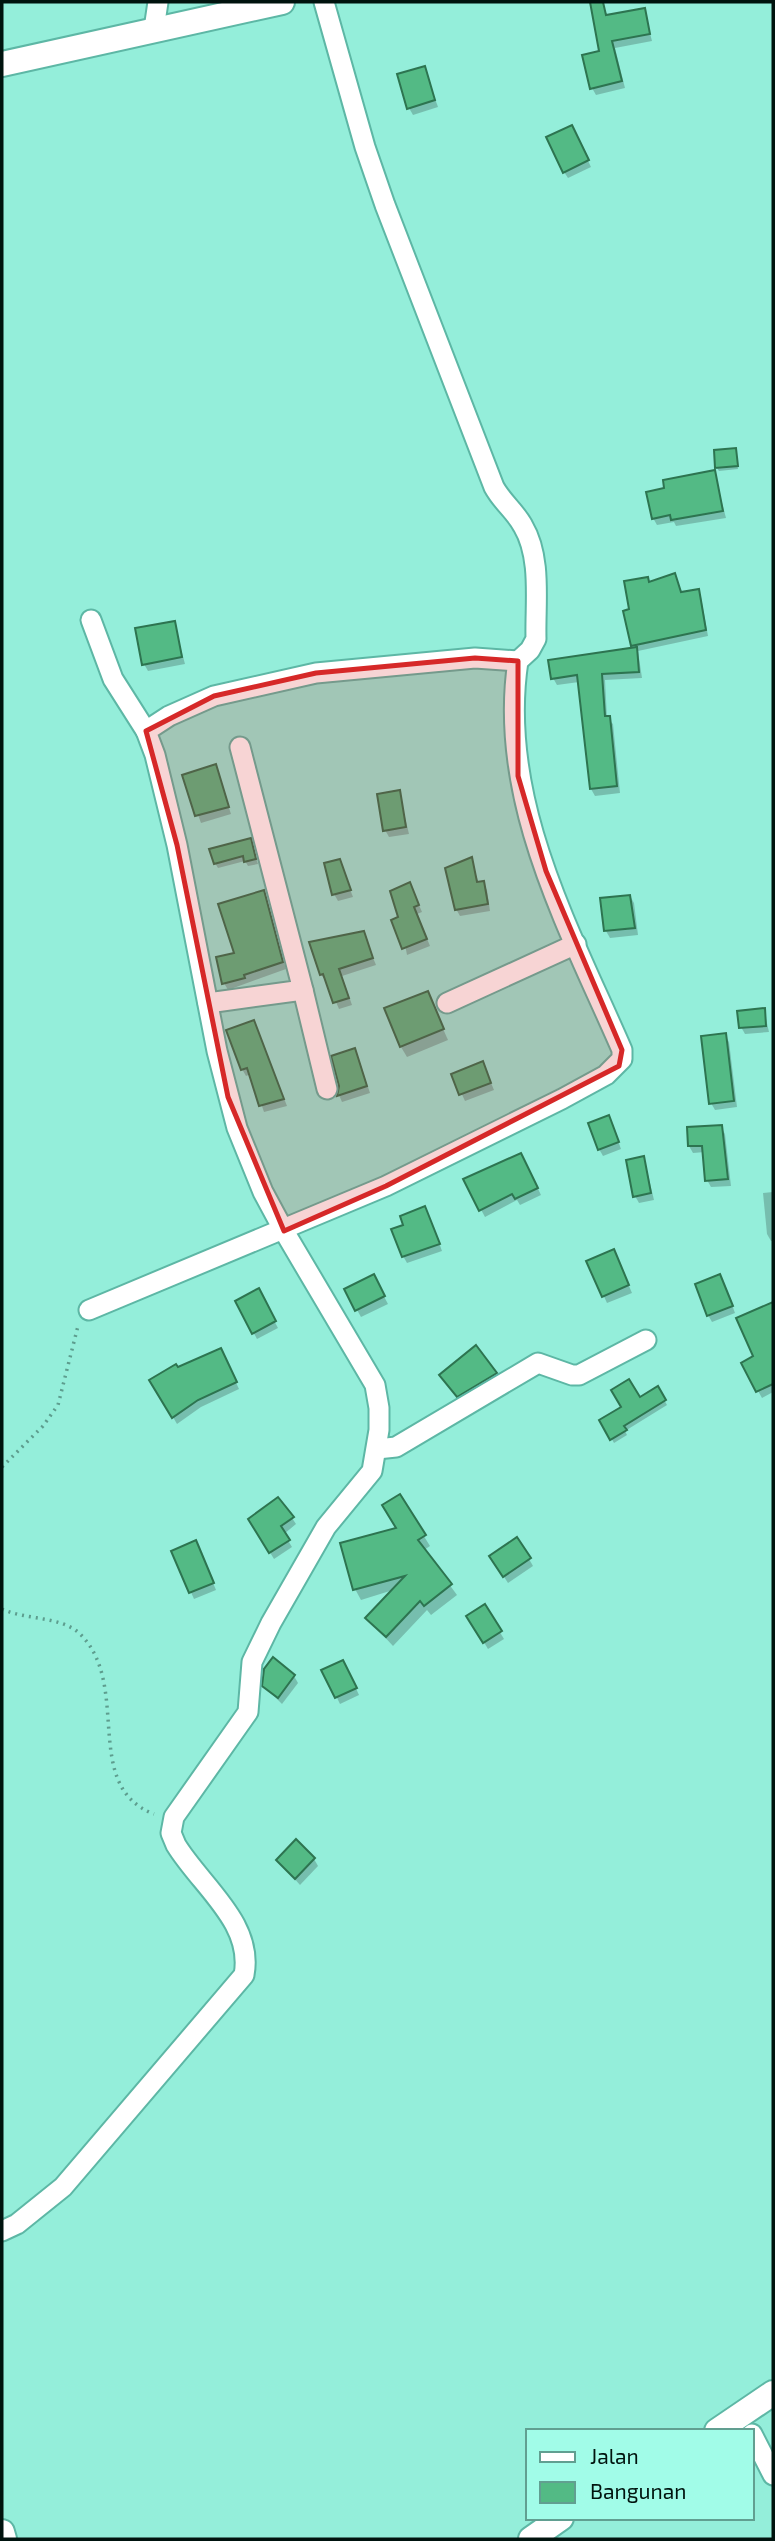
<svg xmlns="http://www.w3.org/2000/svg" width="775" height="2541" font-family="'Exo 2',sans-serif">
<rect width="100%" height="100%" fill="#94eeda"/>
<!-- shadow -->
<g fill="#0003">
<path d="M 592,2 L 602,2 L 607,17 L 644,10 L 652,41 L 615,48 L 625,88 L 596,95 L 592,88 L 601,52 Z"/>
<path d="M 424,68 L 438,107 L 413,115 L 409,108 Z"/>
<path d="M 575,134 L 591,167 L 568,178 L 564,172 Z"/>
<path d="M 735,450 L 738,469 L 719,471 L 717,468 Z"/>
<path d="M 714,472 L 726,518 L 676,526 L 674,522 L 657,525 L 653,518 Z"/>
<path d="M 675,576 L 682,594 L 698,591 L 701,597 L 708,636 L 638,651 L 642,678 L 605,680 L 607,718 L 613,724 L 620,793 L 595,796 L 591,789 L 579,682 L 557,685 L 553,678 L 635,649 L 631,611 Z"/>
<path d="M 174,623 L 185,664 L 148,671 L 144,664 Z"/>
<path d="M 215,766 L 231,814 L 201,823 L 184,776 Z"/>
<path d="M 399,792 L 409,834 L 389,837 L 385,830 Z"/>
<path d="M 250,840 L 258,864 L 248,866 L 245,861 L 218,868 L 215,863 Z"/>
<path d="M 471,859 L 479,884 L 483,883 L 487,890 L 490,911 L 460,916 L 456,909 Z"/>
<path d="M 339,861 L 353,897 L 338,901 L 334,894 Z"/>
<path d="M 413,891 L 422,912 L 417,914 L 430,946 L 407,955 L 400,918 Z"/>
<path d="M 263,892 L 286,969 L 228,990 L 224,983 Z"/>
<path d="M 630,896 L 634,903 L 638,935 L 610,938 L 606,931 Z"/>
<path d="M 363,933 L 376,965 L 342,976 L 352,1005 L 339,1009 L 327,981 L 321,975 Z"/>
<path d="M 427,993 L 448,1040 L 407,1057 L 401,1047 Z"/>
<path d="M 764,1010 L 769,1032 L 745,1034 L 741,1027 Z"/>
<path d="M 257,1029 L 287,1106 L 264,1112 L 251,1074 L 246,1076 L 242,1069 Z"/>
<path d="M 725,1035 L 729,1042 L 737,1107 L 715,1110 L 711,1103 Z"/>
<path d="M 358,1057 L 370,1093 L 342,1102 L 339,1095 Z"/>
<path d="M 483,1064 L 494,1090 L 465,1101 L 453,1075 Z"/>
<path d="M 612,1124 L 621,1149 L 603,1156 L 599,1149 Z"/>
<path d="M 721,1127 L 725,1134 L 731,1186 L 711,1187 L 707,1180 L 705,1152 L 693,1153 L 689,1146 Z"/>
<path d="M 644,1158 L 654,1200 L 639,1203 L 635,1196 Z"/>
<path d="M 525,1162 L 541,1195 L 520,1205 L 517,1200 L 485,1217 L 465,1180 Z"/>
<path d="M 773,1192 L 773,1241 L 771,1241 L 767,1234 L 763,1193 Z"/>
<path d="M 429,1215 L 442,1251 L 407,1263 L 403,1256 L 406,1226 Z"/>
<path d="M 617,1258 L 632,1293 L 607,1303 L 588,1262 Z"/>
<path d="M 373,1276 L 388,1304 L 361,1317 L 346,1290 Z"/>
<path d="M 724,1283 L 735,1313 L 712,1322 L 708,1315 Z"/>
<path d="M 258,1291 L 278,1328 L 257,1339 L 237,1302 Z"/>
<path d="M 771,1305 L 773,1392 L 762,1398 L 743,1364 L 756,1357 Z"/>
<path d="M 475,1348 L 502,1384 L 464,1407 L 441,1375 Z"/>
<path d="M 224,1357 L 239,1389 L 201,1407 L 177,1424 L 152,1381 L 177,1370 Z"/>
<path d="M 658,1389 L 667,1405 L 625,1431 L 627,1435 L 614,1443 L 601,1420 Z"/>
<path d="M 399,1496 L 430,1546 L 424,1550 L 457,1595 L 431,1615 L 427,1610 L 393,1646 L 367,1618 L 393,1590 L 361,1600 L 355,1589 L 399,1529 Z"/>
<path d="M 292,1518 L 296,1524 L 284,1534 L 292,1547 L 274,1559 L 250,1520 Z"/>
<path d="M 199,1549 L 216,1590 L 194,1599 L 173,1552 Z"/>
<path d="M 529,1559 L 533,1566 L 508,1583 L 495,1563 Z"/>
<path d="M 484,1606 L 504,1639 L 488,1649 L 468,1616 Z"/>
<path d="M 347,1669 L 359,1695 L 340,1704 L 324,1671 Z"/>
<path d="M 294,1676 L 298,1683 L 282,1704 L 264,1686 Z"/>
<path d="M 314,1859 L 318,1866 L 300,1885 L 278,1860 Z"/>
</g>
<!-- building -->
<g fill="#53ba85" stroke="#2d7450" stroke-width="2">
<path d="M 590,2 L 603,2 L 606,15 L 645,8 L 650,34 L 612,41 L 622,81 L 590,89 L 582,55 L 599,51 Z"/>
<path d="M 425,66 L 435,100 L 407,109 L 397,74 Z"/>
<path d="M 572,125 L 589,160 L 563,173 L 546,137 Z"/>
<path d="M 736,448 L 738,466 L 715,468 L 714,450 Z"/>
<path d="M 715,470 L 723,511 L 671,520 L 670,515 L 652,519 L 646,492 L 664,488 L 663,480 Z"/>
<path d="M 675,573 L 681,592 L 699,589 L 706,630 L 631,646 L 623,611 L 629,609 L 624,581 L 648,577 L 649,582 Z"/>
<path d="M 175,621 L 182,657 L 142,665 L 135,628 Z"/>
<path d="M 637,647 L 639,672 L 602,674 L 605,716 L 610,716 L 617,786 L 590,789 L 577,675 L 551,679 L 548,660 Z"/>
<path d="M 216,764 L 229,807 L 195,816 L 182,775 Z"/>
<path d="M 400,790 L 406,827 L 383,831 L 377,794 Z"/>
<path d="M 251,838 L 256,859 L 244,862 L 243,856 L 214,864 L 209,849 Z"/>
<path d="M 472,857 L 477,882 L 484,881 L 488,904 L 455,910 L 445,868 Z"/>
<path d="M 340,859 L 351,890 L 332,895 L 324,863 Z"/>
<path d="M 410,882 L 419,905 L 414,907 L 427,939 L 402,949 L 391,920 L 398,917 L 390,891 Z"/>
<path d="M 264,890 L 283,962 L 244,975 L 245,978 L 222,984 L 216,957 L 234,953 L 218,904 Z"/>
<path d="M 630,895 L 635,928 L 604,931 L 600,898 Z"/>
<path d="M 364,931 L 373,958 L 339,969 L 349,998 L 333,1003 L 323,974 L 320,975 L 309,942 Z"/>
<path d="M 428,991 L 444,1029 L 400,1047 L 384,1008 Z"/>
<path d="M 765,1008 L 766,1026 L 739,1028 L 737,1011 Z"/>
<path d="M 254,1020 L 284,1099 L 259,1106 L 247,1068 L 241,1070 L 226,1030 Z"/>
<path d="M 726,1033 L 734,1101 L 709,1104 L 701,1036 Z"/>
<path d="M 355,1048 L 367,1086 L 337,1096 L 339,1086 L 331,1056 Z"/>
<path d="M 483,1061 L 491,1083 L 459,1095 L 451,1074 Z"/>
<path d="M 609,1115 L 619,1142 L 598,1150 L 588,1123 Z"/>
<path d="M 722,1125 L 728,1179 L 705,1181 L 702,1146 L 688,1146 L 687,1127 Z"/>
<path d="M 521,1153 L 538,1188 L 515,1199 L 512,1194 L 479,1211 L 463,1179 Z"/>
<path d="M 644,1156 L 651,1193 L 633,1197 L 626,1160 Z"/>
<path d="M 425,1206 L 440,1244 L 402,1257 L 391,1229 L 403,1225 L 400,1216 Z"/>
<path d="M 614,1249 L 629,1285 L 602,1297 L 586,1261 Z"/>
<path d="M 374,1274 L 385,1296 L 355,1311 L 344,1289 Z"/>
<path d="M 720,1274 L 733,1306 L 707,1316 L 695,1284 Z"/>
<path d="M 259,1288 L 276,1321 L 252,1334 L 235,1301 Z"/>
<path d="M 773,1302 L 773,1384 L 756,1392 L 741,1363 L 753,1356 L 736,1318 Z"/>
<path d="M 476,1345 L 497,1373 L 457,1397 L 439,1375 Z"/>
<path d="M 221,1348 L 237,1382 L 198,1400 L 172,1418 L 149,1380 L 176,1364 L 178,1367 Z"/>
<path d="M 629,1379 L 640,1397 L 658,1386 L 666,1400 L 624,1426 L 627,1430 L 610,1440 L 599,1420 L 621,1407 L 611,1390 Z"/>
<path d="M 400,1494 L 426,1535 L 418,1540 L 452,1584 L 424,1606 L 420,1601 L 386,1637 L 365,1618 L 405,1576 L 353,1590 L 340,1543 L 396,1528 L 382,1505 Z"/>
<path d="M 278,1497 L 294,1517 L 281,1526 L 290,1540 L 269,1553 L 248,1519 Z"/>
<path d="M 517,1537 L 531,1558 L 503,1577 L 489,1556 Z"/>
<path d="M 196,1540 L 214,1583 L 189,1593 L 171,1551 Z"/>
<path d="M 485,1604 L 502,1631 L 483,1643 L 466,1616 Z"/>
<path d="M 273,1657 L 295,1675 L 278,1698 L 262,1686 L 264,1669 Z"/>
<path d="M 343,1660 L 357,1688 L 335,1698 L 321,1670 Z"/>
<path d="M 296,1839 L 315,1858 L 295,1879 L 276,1860 Z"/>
</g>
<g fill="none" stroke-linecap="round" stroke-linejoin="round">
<defs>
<g id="minor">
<path d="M 154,29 L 158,2"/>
<path d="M 91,620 L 113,679 L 146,731"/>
<path d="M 303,990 L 327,1089"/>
<path d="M 208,1003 L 303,990 L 240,747"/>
<path d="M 447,1003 L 576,944"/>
<path d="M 89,1310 L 386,1186 L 562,1099 L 606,1075 L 622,1059 L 622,1050 C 569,928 497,799 518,661 L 530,650 L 536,639 C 535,603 542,558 523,526 C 515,511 502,502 494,487 L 385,205 L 365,147 L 324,2"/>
<path d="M 377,1449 L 396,1447 L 538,1363 L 572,1375 L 579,1375 L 646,1340"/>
<path d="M 2,2231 L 17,2224 L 63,2187 L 244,1975 C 254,1923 201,1886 176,1845 L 171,1833 L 174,1817 L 248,1712 L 252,1662 L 271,1623 L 326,1527 L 372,1471 L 379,1430 L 379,1408 L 375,1385 L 284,1231 L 263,1192 L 237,1128 L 217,1051 L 177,845 L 155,755 L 146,731 L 169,716 L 214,696 L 316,673 L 475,658 L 518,661"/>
<path d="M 752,2434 L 773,2475"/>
</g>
<g id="tertiary">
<path d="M 2,64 L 282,2"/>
<path d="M 717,2431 L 773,2393"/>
<path d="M 2,2532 L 4,2539"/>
<path d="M 531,2539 L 561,2518"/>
</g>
</defs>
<!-- minor casing -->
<use href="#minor" stroke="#5db7a5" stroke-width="23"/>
<!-- tertiary casing -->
<use href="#tertiary" stroke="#5db7a5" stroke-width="28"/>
<!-- path -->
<g stroke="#5d9d8e" stroke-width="3.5" stroke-dasharray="2 5" stroke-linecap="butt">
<path d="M 2,1467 L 43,1426 L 58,1405 L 78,1326"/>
<path d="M 2,1609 C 25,1620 60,1616 79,1633 C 133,1684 80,1786 154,1814"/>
</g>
<!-- minor -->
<use href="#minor" stroke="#fff" stroke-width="19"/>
<!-- tertiary -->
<use href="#tertiary" stroke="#fff" stroke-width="24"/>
</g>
<!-- marked area -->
<path fill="#d62828" fill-opacity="0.2" stroke="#d62828" stroke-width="5" stroke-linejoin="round" d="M 475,658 L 518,661 L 518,776 L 546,871 L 622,1050 L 619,1066 L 386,1186 L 284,1231 L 228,1097 L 177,845 L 146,731 L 214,696 L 316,673 Z"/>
<!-- border -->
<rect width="775" height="2541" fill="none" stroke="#00130e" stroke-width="7"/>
<!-- legend -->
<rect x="526" y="2429" width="228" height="91" fill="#a1fce8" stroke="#619f91" stroke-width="2"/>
<rect x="540" y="2452" width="35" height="10" fill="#ffffff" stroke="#619f91" stroke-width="2"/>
<text x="590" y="2464" font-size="21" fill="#00130e">Jalan</text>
<rect x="540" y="2482" width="35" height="21" fill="#53ba85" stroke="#619f91" stroke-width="2"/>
<text x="590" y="2499" font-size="21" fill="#00130e">Bangunan</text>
</svg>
